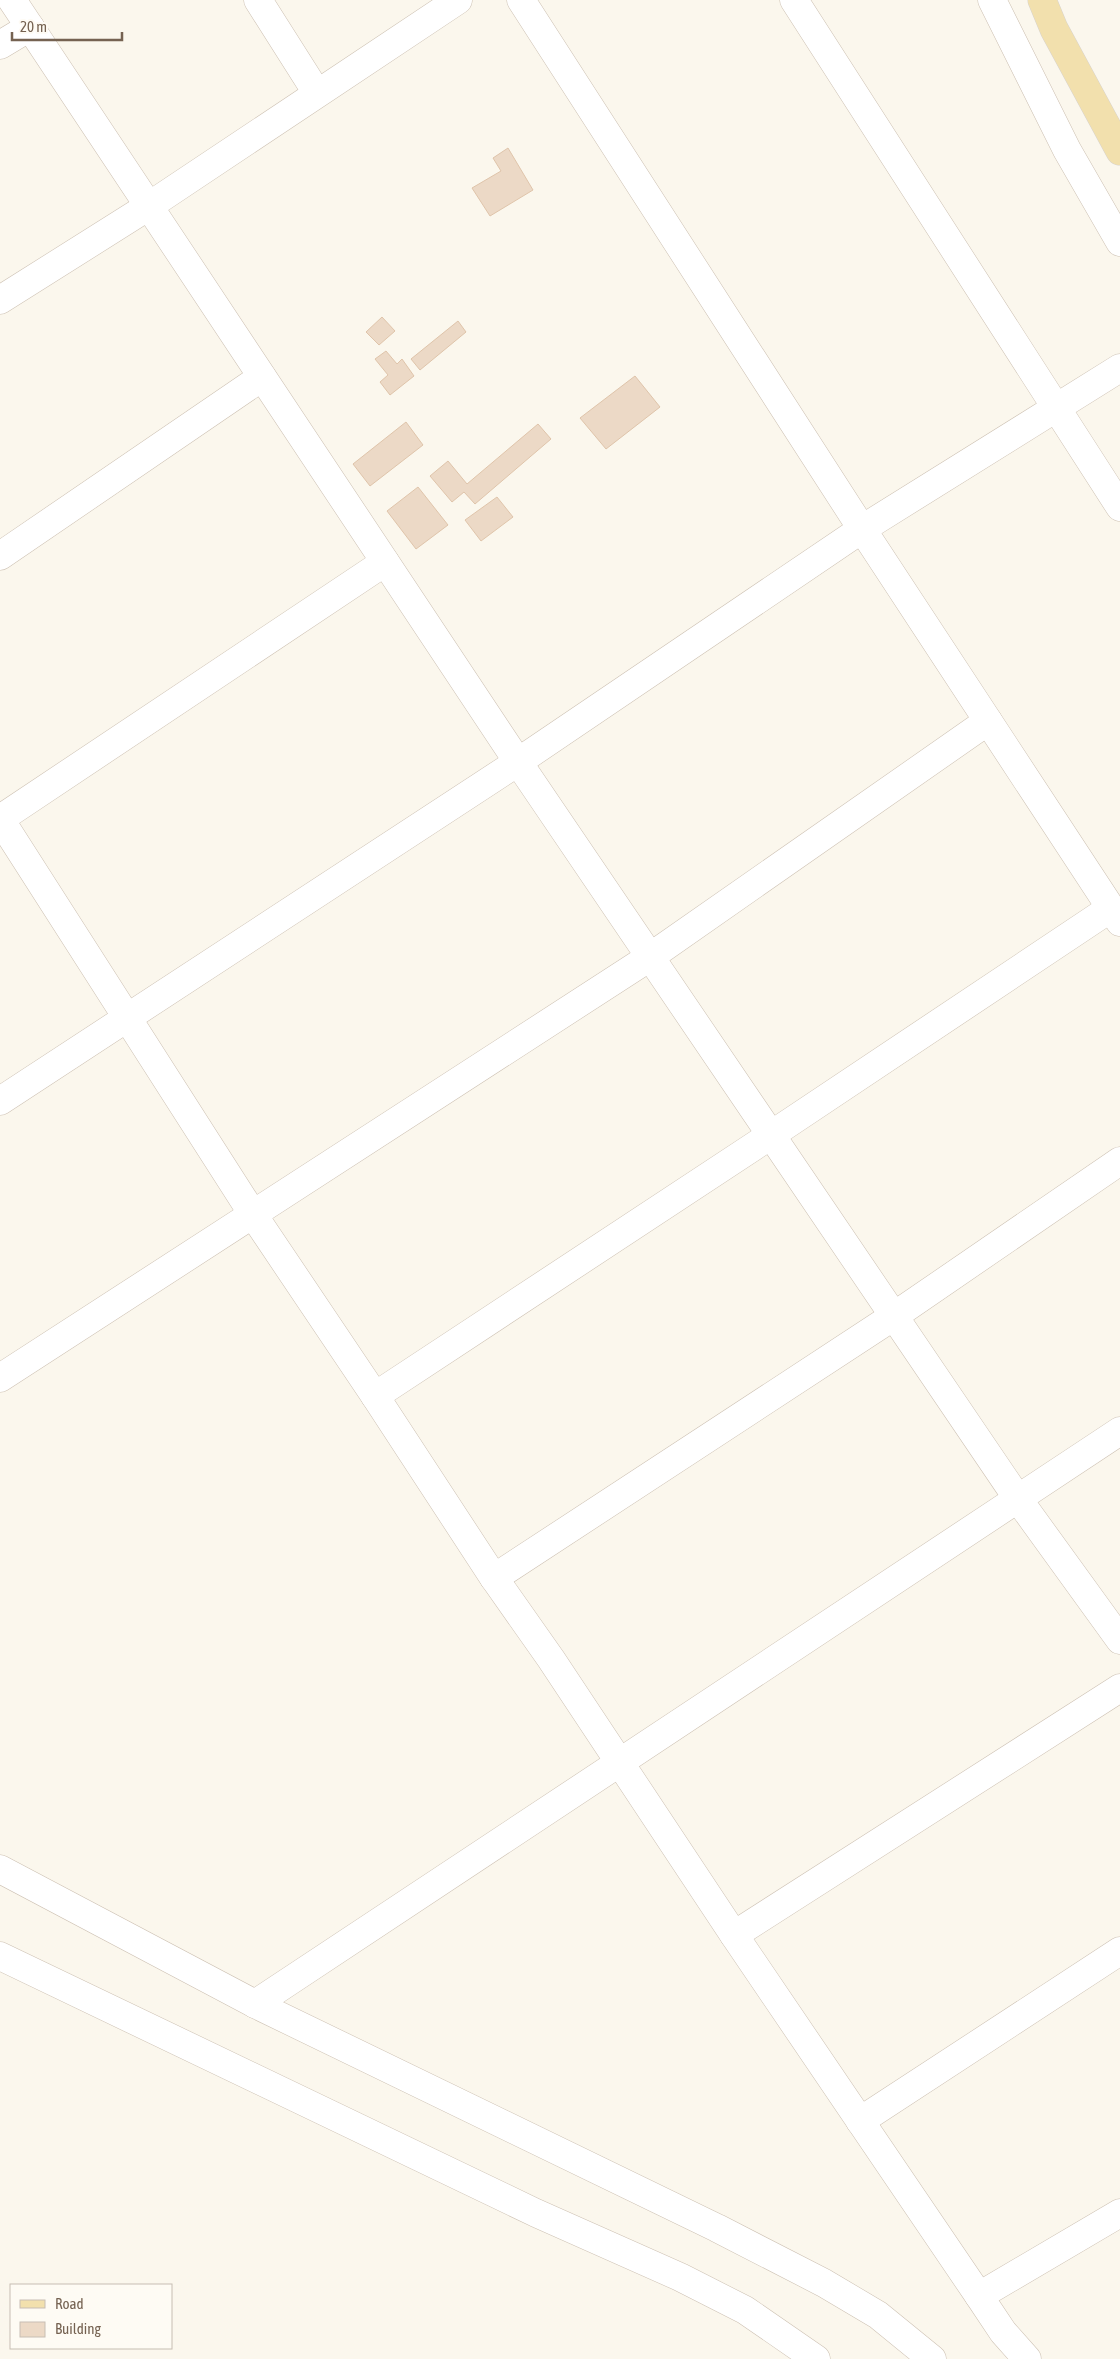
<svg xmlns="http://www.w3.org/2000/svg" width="1120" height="2359" font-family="'Asap Condensed',sans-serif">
<rect width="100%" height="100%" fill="#fbf7ed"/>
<!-- building -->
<g fill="#ecd9c6" stroke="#dfc4aa">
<path d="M 508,148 L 533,190 L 490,216 L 472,188 L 501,171 L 493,158 Z"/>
<path d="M 382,317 L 395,331 L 379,345 L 366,332 Z"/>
<path d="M 458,321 L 466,332 L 420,370 L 411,359 Z"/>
<path d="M 386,351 L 397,364 L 402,359 L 414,376 L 390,395 L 380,382 L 388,375 L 375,359 Z"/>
<path d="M 635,376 L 660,407 L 606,449 L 580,418 Z"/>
<path d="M 406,422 L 423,445 L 370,486 L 353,464 Z"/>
<path d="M 538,424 L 551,439 L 475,504 L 464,492 L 452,502 L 430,476 L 448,461 L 467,484 Z"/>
<path d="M 418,487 L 448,525 L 416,549 L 387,511 Z"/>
<path d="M 497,497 L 513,517 L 481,541 L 465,520 Z"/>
</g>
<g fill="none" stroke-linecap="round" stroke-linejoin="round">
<defs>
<g id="minor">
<path d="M 12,0 L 518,762 L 1018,1499 L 1120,1640"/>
<path d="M 258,0 L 317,93"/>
<path d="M 521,0 L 862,529 L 1120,922"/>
<path d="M 794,0 L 1120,507"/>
<path d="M 992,0 L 1067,150 L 1120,242"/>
<path d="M 0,45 L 30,27"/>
<path d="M 0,300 L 149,206 L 458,0"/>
<path d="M 0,556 L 262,377"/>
<path d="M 0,819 L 254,1216 L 375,1396 L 494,1578 L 551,1659 L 734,1935 L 979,2296 L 1003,2332 L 1027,2359"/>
<path d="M 0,819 L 385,562"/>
<path d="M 0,1101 L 518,762 L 862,529 L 1120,368"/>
<path d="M 0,1378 L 650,957 L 988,721"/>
<path d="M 375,1396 L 771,1135 L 1111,908"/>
<path d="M 494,1578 L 894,1316 L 1120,1161"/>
<path d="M 0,1869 L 255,2004 L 717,2228 L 824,2283 L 878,2315 L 932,2359"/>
<path d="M 734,1935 L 1120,1688"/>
<path d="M 0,1956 L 536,2213 L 680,2277 L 745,2310 L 816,2359"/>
<path d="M 255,2004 L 1120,1431"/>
<path d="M 860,2121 L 1120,1951"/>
<path d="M 979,2296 L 1120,2213"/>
</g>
<path id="major" d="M 1042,0 L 1054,29 L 1120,151"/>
</defs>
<!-- minor casing -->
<use href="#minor" stroke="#cdc1b3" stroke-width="29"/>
<!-- major casing -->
<use href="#major" stroke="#d8d3ce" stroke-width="29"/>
<!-- minor -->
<use href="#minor" stroke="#fff" stroke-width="28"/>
<!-- major -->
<use href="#major" stroke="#f2e0ad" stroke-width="28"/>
</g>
<!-- legend -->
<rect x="10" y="2284" width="162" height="65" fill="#fefbf4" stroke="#c7beb3"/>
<rect x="20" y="2300" width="25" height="8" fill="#f2e0ad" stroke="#c7beb3"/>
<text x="55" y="2309" font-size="15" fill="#756251">Road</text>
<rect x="20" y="2322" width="25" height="15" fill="#ecd9c6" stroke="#c7beb3"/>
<text x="55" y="2334" font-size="15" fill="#756251">Building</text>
<!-- scale -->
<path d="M12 32v8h110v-8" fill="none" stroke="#756251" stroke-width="2.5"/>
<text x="20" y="32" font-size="15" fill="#756251" stroke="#fefbf4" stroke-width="4" paint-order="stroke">20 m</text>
</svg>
